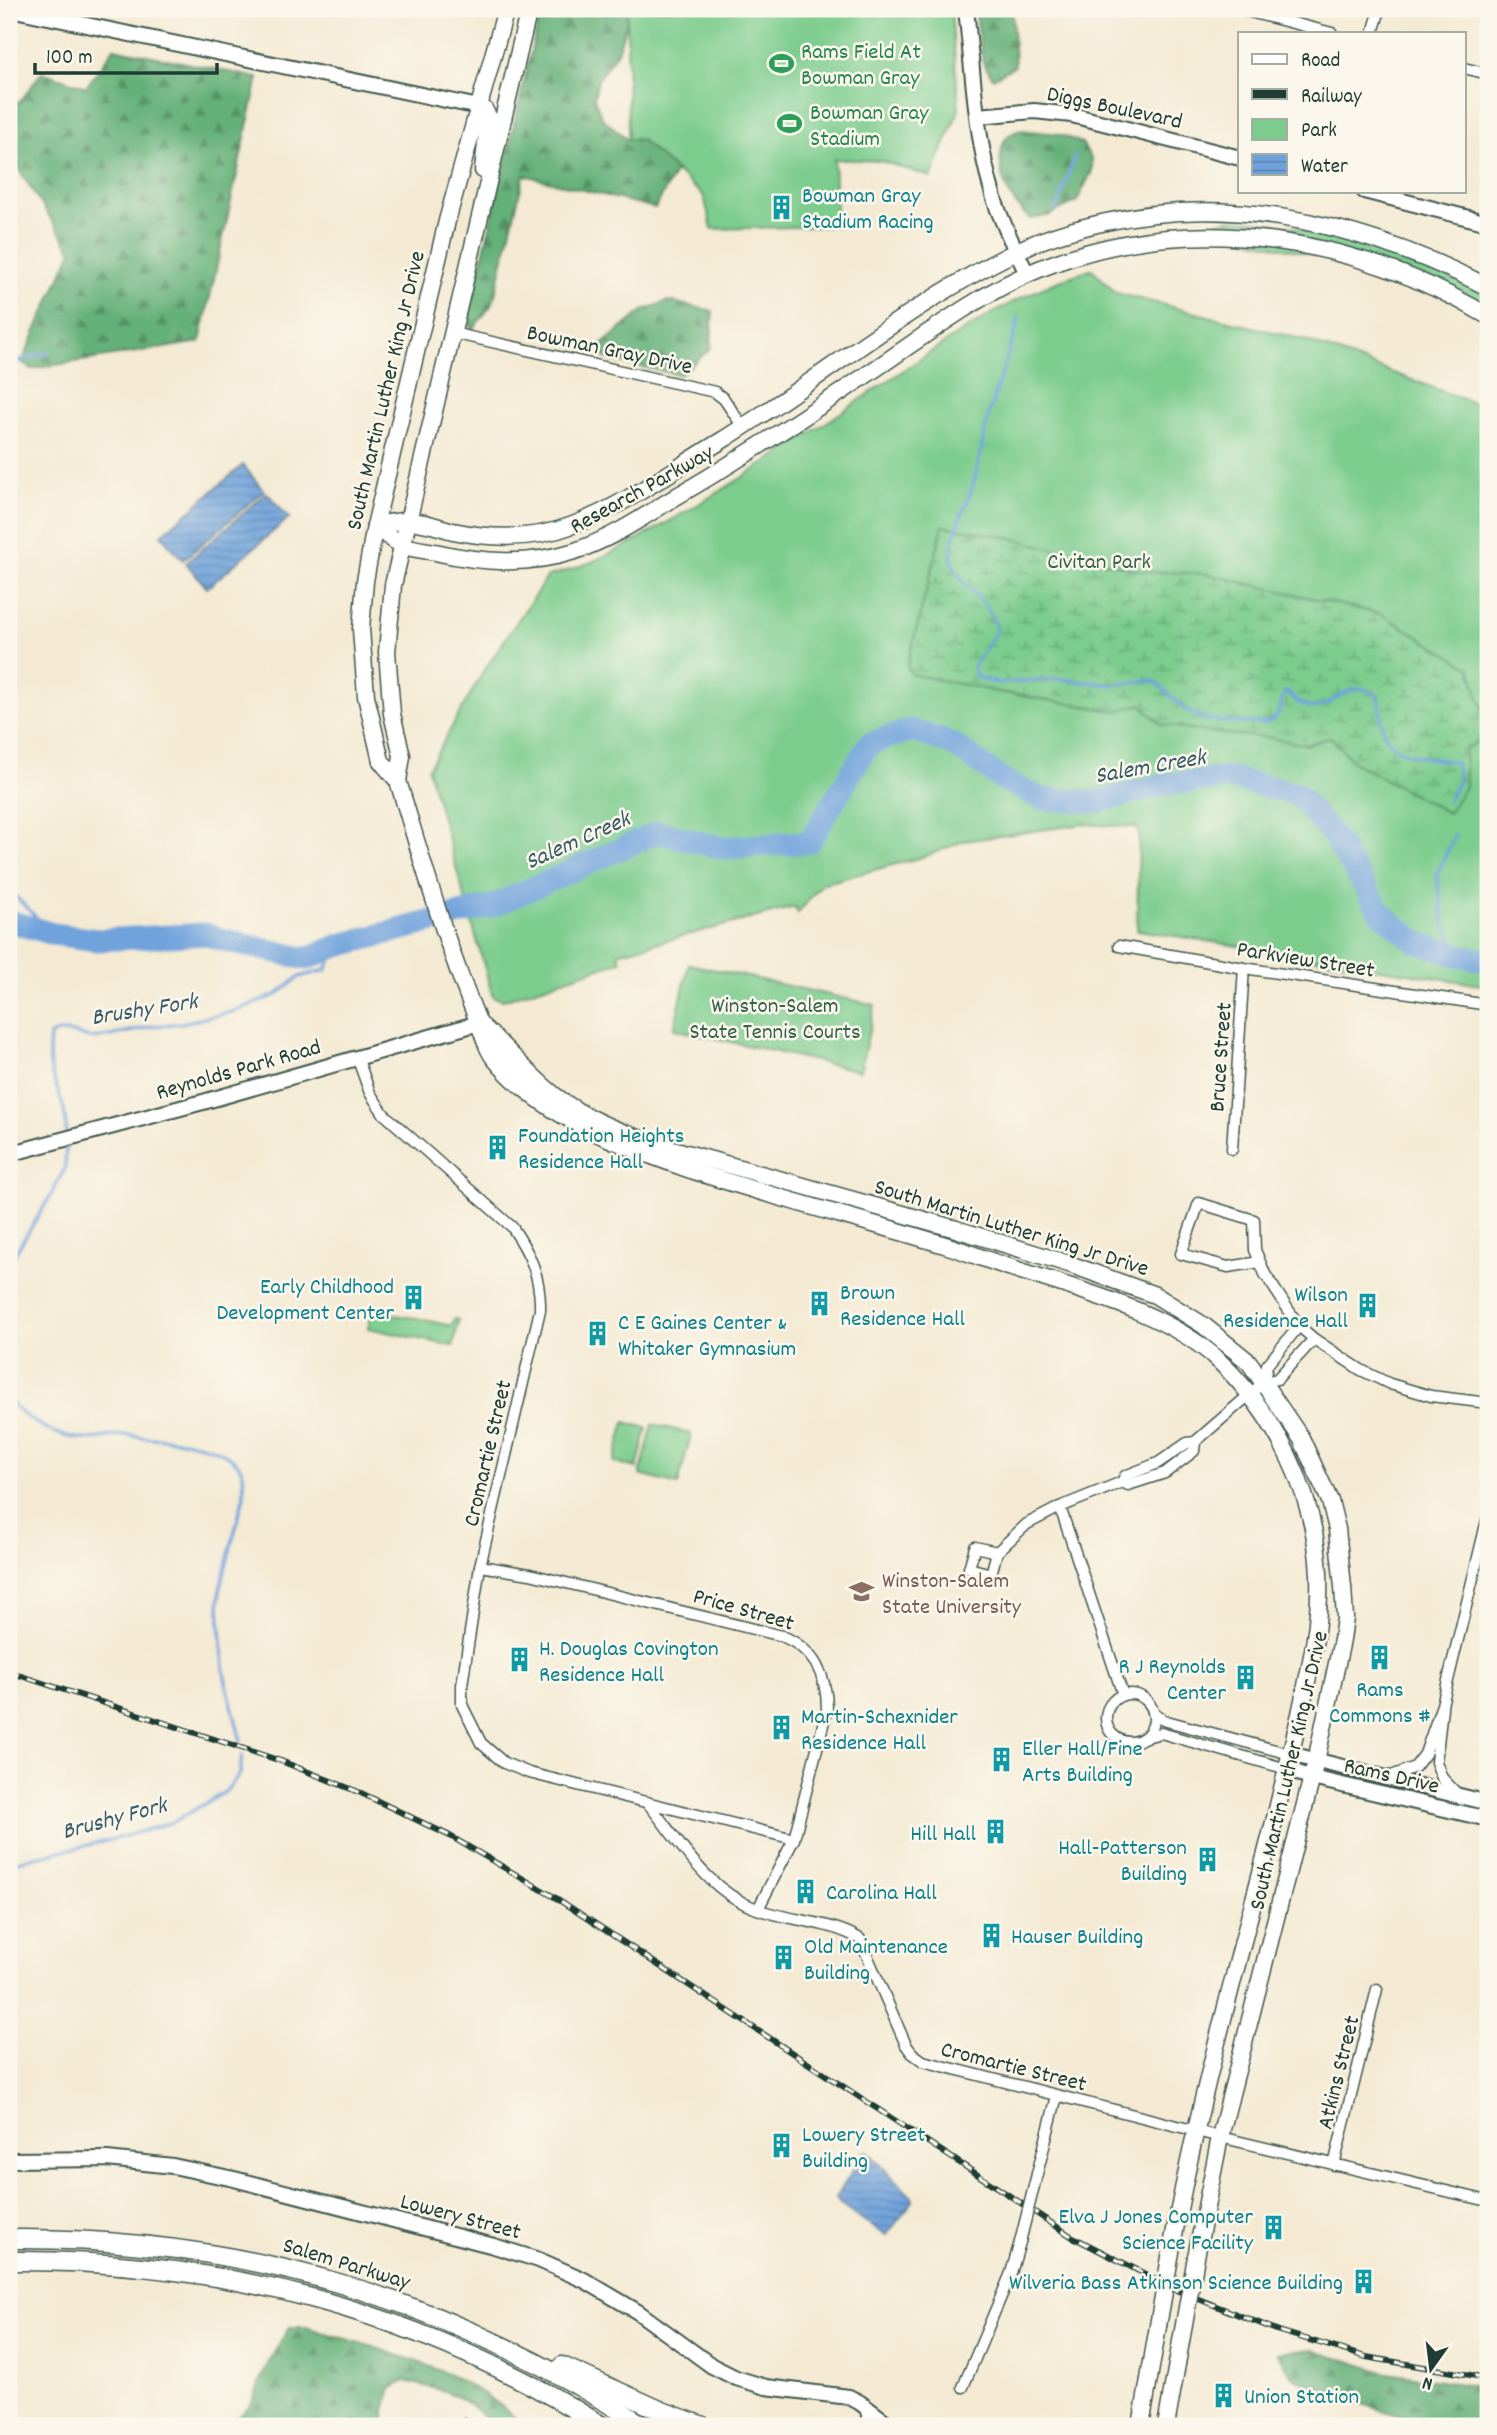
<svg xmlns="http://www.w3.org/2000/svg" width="1497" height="2435" font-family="Dekko,sans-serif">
<defs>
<pattern id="forest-firs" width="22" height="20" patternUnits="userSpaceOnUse" patternTransform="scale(1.75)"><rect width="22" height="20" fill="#64b078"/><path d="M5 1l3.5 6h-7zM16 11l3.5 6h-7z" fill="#529063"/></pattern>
<pattern id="wetland-marsh" width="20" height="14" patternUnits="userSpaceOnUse" patternTransform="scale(1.75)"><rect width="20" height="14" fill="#7bcc8d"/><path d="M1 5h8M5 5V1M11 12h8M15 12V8" fill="none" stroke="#64a774"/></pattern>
<pattern id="water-rules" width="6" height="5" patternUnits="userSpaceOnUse" patternTransform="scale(1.75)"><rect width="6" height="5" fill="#6fa2db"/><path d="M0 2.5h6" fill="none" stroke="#5b85b2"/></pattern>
</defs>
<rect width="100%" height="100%" fill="#fbf7ec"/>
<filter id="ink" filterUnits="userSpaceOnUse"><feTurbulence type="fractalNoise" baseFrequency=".0143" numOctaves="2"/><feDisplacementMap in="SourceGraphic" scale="14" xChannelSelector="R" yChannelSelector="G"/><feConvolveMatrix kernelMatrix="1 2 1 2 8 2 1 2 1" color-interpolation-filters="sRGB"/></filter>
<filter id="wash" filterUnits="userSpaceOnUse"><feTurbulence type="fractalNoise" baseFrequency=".00686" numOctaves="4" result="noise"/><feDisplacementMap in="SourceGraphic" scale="28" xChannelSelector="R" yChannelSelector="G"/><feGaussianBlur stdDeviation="1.57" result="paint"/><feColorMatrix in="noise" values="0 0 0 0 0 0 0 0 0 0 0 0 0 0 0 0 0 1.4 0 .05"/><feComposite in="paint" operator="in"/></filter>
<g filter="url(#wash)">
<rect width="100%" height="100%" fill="#f4ead3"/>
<!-- green -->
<g fill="#7bcc8d" stroke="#4d8460" stroke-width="2">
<path d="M 582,9 L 951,9 L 959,110 L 931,177 L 881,161 L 834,159 L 837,226 L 712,229 L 704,196 L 641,140 L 628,139 L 627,11 L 582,11 Z"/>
<path d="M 1228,220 C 1244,219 1260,222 1276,224 C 1350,234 1423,261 1488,297 L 1488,309 L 1432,281 L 1203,230 L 1203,225 Z"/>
<path d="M 1092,269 L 1116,293 L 1301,339 L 1488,408 L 1488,986 L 1137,930 L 1139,834 L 1136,827 L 1084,824 L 964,841 L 926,856 L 822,884 L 798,913 L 795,907 L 618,953 L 621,961 L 503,1000 L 493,997 L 428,769 L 483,672 L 548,576 C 600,564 642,537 687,511 C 753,472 816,430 879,387 C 947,341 1012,294 1092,269 Z"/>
<path d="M 689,964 L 875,1005 L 860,1071 L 674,1029 Z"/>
<path d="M 371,1312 L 416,1318 L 452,1326 L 454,1319 L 459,1320 L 453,1346 L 368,1328 Z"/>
<path d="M 625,1422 L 647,1428 L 637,1468 L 614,1462 Z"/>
<path d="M 653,1424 L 691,1434 L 678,1485 L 640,1475 Z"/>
</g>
<!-- forest -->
<g fill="url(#forest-firs)" stroke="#427656" stroke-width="2">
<path d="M 975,9 L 1012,9 L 1015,66 L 993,78 L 983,63 Z"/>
<path d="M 627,10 L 627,22 L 618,50 L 598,80 L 594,98 L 602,118 L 627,139 L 641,140 L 676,171 L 655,208 L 524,175 L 493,303 L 472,330 L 467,323 L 538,22 L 582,11 Z"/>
<path d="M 114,48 L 258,78 L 200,342 L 31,369 L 22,362 L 72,251 L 19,170 L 9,161 L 9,99 L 19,103 L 42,72 L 86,87 Z"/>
<path d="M 1020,130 L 1058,134 L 1082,143 L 1092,160 L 1092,171 L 1077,201 L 1048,216 L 1030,219 C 1011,202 998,180 1001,154 C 1002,149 1002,143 1006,138 C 1009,134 1015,132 1020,130 Z"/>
<path d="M 668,301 L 713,311 L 711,348 L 680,375 L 613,361 L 604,357 L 599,347 L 644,310 Z"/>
<path d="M 289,2327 L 306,2327 C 380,2350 468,2368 523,2426 L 493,2426 L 472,2406 L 448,2392 L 405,2381 L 391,2389 L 385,2410 L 385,2426 L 229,2426 L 251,2405 L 267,2366 Z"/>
<path d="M 1312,2349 L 1387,2373 L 1488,2388 L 1488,2426 L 1431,2426 L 1357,2402 L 1294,2378 L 1278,2353 Z"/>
</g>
<!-- wetland -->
<path fill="url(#wetland-marsh)" stroke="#4d8460" stroke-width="2" d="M 943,526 L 1007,537 L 1141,571 L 1206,574 L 1381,614 L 1470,668 L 1484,714 L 1486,737 L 1465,749 L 1465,787 L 1448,813 L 1353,762 L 1331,737 L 1306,745 L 1266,737 L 1213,733 L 1161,724 L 1141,704 L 1116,711 L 1004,693 L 911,674 L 907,666 Z"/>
<!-- water -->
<g fill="url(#water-rules)" stroke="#477088" stroke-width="2">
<path d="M 243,465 L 264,491 L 183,560 L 161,535 Z"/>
<path d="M 267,493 L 289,518 L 207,588 L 186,563 Z"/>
<path d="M 867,2151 L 912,2197 L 913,2201 L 886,2236 L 839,2203 L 836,2198 L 864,2152 Z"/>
</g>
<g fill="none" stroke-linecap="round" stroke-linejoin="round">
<!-- stream -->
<g stroke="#6fa2db" stroke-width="3.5">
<path d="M 1056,210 L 1075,156"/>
<path d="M 1019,318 C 1011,349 999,379 990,410 C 983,435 980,463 972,488 C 966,508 948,539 952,560 C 958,588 992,599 997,631 L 973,667 L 976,677 L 998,683 L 1058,679 L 1115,685 L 1149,680 L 1156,682 L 1187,711 L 1206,719 L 1238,723 L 1265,723 L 1273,720 L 1279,712 L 1284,693 L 1287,692 C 1329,737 1341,665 1378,697 C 1381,708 1380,719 1383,730 C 1391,758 1431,758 1455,762 L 1459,780 L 1448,801"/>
<path d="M 9,363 L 48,353"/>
<path d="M 1455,835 L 1437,874 L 1444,924 L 1453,940 L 1458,955"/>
<path d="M 9,890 L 53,934"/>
<path d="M 66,1133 C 67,1109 59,1096 52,1074 C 48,1061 49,1049 50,1035 L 59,1032 L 73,1033 L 89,1038 L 110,1036 L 154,1026 L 182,1023 L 235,1011 L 276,995 L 299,977 L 326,970 L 337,946"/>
<path d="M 9,1263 L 50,1197 L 65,1168 L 66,1144"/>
<path d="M 9,1400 C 25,1420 57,1438 83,1439 C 96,1440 108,1436 121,1435 C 131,1434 142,1438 153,1438 C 177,1439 221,1445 238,1464 C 245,1473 244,1484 244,1495 L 220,1590 L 219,1608 L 225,1678 L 241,1741"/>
<path d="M 9,1863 L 119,1838 L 173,1822 L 225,1792 L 240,1774 L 242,1756"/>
</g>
<!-- river -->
<path stroke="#6fa2db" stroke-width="23" d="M 9,921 L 53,934 L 97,940 L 206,934 L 219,939 L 307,959 L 337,946 L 495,905 L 658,832 L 723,848 L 809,842 L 869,744 L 911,730 L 952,744 L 1003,780 L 1042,799 L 1098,802 L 1166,784 L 1230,778 L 1297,794 L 1333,836 L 1382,914 L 1416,942 L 1458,955 L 1488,961"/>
</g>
</g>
<g filter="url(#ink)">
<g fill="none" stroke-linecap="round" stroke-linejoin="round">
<defs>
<g id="street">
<path d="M 1238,9 L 1332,33"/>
<path d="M 1373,33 L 1380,9"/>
<path d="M 1464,68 L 1488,74"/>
<path d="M 452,333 L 715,392 L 724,399 L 743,427"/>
<path d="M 1119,946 L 1244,968 L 1488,1005"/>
<path d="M 357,1057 L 370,1093 L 384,1114 L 512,1227 C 530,1253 541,1277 540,1310 L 480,1566 L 462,1685 L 462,1705 L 481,1743 L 504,1763 L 529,1773 L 794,1839"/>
<path d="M 1232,1149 L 1244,968"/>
<path d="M 1260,1262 L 1228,1267 L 1181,1254 L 1199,1203 L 1254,1220 L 1255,1250 L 1265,1274 L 1299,1326 L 1314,1339 L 1361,1370 L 1390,1384 L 1431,1396 L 1488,1403"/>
<path d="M 1264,1382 L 1267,1365 L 1299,1326"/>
<path d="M 1122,1482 L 1128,1485 L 1165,1473 L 1194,1451 L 1195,1442"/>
<path d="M 1060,1507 L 1123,1695"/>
<path d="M 997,1552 L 975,1547 L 969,1568 L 991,1574 L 997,1552 L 1027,1524 L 1060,1507 L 1122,1482 L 1125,1476 L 1158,1463 L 1187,1443 L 1195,1442 L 1264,1382 L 1277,1379 L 1314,1339"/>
<path d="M 480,1566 L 530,1574 L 782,1636 C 814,1649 827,1676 827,1709 L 794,1839 L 758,1909"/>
<circle cx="1130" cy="1718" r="24"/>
<path d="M 1442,1708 L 1436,1762 L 1442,1778 L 1459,1796"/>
<path d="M 1153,1712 L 1163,1720 L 1290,1754"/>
<path d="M 1146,1737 L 1161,1733 L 1287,1769"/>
<path d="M 1389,1777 L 1415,1767 L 1425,1754 L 1442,1705 L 1488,1516"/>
<path d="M 647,1802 C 679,1841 707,1891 757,1909 C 790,1921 830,1921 860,1939 L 906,2045 L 912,2053 L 923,2061 L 1220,2137 L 1488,2201"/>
<path d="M 1334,2165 L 1377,1989"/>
<path d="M 1037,2174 L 1057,2096"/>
<path d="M 963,2387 L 1011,2273 L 1020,2242"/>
<path d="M 464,2426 L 465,2424"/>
</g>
<g id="secondary">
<path d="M 10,9 L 479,107"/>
<path d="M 966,9 C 973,70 975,135 993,195 C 1001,222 1015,248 1027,274"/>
<path d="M 978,116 L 1034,111 L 1072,115 L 1240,158"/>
<path d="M 1364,191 L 1488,223"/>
<path d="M 9,1154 L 203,1102 L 479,1023"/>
<path d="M 1290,1754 L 1488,1803"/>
<path d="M 1287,1769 L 1312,1778 L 1488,1819"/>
<path d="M 9,2160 L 107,2159 L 173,2166 L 234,2179 L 494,2246 L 539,2260 L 584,2280 L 638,2312 L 712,2366 L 736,2378 L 766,2387 L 849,2397 L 859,2402 L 891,2426"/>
<path d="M 868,2409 L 871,2426"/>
</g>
<g id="primary">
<path d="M 506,9 L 447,221 L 375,526 L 365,581 L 361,629 L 366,696 L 381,761 L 398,781 C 423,862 445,943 478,1021 C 483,1033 486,1048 494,1058 C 541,1116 617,1144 685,1168 C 771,1197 860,1219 948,1246 C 970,1253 992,1262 1015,1269 C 1078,1290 1167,1312 1217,1359 C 1276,1414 1315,1493 1319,1574 C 1321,1622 1310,1667 1300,1714 C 1291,1750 1283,1786 1274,1822 C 1238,1963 1198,2103 1172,2246"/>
<path d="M 479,107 L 484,109 L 489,118 L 483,170"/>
<path d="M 375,526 C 383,532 391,539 400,544 C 410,549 424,550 435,552 C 483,563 528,566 575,551 C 611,539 645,516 677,496 C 746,456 812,412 878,367 C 934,329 989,287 1052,264 C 1197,210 1358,239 1488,316"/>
<path d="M 375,526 C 384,524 395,521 405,521 C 420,520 438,527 453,531 C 492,539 534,540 573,525 C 625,505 673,470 721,441 C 819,380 910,304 1013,253 C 1042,238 1074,229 1106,222 C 1239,192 1369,227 1488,287"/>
<path d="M 398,781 L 402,756 L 392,714 L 387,652 L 393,585 L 529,9"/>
<path d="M 483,1027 C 507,1049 529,1075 554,1095 C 584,1119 623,1133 658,1145 L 956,1229 L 1072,1265 L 1155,1295 L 1203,1325 L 1249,1362 L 1301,1438 L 1330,1501 L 1337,1529 L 1343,1587 L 1345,1618 L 1342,1640 L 1316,1761 L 1220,2137 L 1196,2257"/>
<path d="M 1141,2426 L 1158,2326"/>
<path d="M 1166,2426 L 1177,2364"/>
</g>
<g id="highway">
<path d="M 9,2239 C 243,2237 448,2298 644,2426"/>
<path d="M 9,2261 C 224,2259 419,2311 602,2426"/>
<path d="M 562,2366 L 662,2411 L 703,2426"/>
</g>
</defs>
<!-- street casing -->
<use href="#street" stroke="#3f574c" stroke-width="13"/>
<!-- secondary casing -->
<use href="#secondary" stroke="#3f574c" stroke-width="18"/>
<!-- primary casing -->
<use href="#primary" stroke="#3f574c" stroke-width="19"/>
<!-- highway casing -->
<use href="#highway" stroke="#3f574c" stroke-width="21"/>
<!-- street -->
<use href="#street" stroke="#fff" stroke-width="10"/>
<!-- secondary -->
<use href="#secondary" stroke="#fff" stroke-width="14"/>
<!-- primary -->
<use href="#primary" stroke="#fff" stroke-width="16"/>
<!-- highway -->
<use href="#highway" stroke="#fff" stroke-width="18"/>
<defs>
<path id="rail" d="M 9,1672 L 281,1761 L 361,1793 L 450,1836 L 556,1898 L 1071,2236 L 1176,2290 L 1279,2331 L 1366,2357 L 1488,2378"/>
</defs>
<!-- rail casing -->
<use href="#rail" stroke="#1f3d34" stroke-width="6"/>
<!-- rail -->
<use href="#rail" stroke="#fbf7ec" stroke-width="3.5" stroke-dasharray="10" stroke-linecap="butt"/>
<defs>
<path id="street-bridge" d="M 1020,2242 L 1037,2174"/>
<g id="primary-bridge">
<path d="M 1158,2326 L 1172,2246"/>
<path d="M 1177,2364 L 1196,2257"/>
</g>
</defs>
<!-- street-bridge casing -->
<use href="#street-bridge" stroke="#3f574c" stroke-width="13" stroke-linecap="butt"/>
<!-- primary-bridge casing -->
<use href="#primary-bridge" stroke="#3f574c" stroke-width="19" stroke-linecap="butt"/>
<!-- street-bridge -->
<use href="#street-bridge" stroke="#fff" stroke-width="10"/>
<!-- primary-bridge -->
<use href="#primary-bridge" stroke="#fff" stroke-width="16"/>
</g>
</g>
<!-- icons -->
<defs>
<symbol id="stadium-bare" viewBox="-9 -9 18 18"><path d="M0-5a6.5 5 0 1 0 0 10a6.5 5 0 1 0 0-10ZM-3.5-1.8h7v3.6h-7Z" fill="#2e9e5b" stroke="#fbf7ec" stroke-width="2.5" paint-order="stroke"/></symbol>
<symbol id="building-bare" viewBox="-9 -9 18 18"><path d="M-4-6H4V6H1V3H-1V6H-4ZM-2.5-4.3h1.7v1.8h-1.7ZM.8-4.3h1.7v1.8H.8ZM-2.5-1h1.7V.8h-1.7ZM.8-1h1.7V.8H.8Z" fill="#0f9aa8" stroke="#fbf7ec" stroke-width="2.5" paint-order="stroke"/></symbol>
<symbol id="university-bare" viewBox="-9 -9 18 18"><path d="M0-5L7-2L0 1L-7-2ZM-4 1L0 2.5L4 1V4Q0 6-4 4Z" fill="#8d6e63" stroke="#fbf7ec" stroke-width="2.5" paint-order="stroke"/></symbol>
</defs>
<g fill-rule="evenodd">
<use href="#stadium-bare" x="764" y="46" width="35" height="35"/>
<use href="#stadium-bare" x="772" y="106" width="35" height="35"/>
<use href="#building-bare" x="764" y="190" width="35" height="35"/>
<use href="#building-bare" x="480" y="1130" width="35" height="35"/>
<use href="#building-bare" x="396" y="1280" width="35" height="35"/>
<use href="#building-bare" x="802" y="1286" width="35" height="35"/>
<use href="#building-bare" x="1350" y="1288" width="35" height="35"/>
<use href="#building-bare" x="580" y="1316" width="35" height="35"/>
<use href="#university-bare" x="844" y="1574" width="35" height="35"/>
<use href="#building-bare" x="1362" y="1640" width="35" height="35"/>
<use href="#building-bare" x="502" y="1642" width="35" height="35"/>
<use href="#building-bare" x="1228" y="1660" width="35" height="35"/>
<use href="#building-bare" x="764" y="1710" width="35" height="35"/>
<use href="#building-bare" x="984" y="1742" width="35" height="35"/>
<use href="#building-bare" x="978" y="1814" width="35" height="35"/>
<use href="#building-bare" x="1190" y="1842" width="35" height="35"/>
<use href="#building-bare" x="788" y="1874" width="35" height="35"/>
<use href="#building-bare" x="974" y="1918" width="35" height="35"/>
<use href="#building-bare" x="766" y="1940" width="35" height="35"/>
<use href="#building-bare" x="764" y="2128" width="35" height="35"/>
<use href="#building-bare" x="1256" y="2210" width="35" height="35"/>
<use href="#building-bare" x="1346" y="2264" width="35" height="35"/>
<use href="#building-bare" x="1206" y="2378" width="35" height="35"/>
</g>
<g text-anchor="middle" stroke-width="5" stroke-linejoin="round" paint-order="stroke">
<!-- leisure labels -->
<g font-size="23" fill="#27864d" stroke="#fbf7ec" text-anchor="start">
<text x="801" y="58">Rams Field At<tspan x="801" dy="26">Bowman Gray</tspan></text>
<text x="810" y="119">Bowman Gray<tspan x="810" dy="26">Stadium</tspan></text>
</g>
<!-- street labels -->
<g font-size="23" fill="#1f3d34" stroke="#fbf7ec">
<text transform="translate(1115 106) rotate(12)" y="8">Diggs Boulevard</text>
<text transform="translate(610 348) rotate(12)" y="8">Bowman Gray Drive</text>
<text transform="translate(384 390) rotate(-77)" y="8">South Martin Luther King Jr Drive</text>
<text transform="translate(641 488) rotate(-29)" y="8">Research Parkway</text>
<text transform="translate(1306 958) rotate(9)" y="8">Parkview Street</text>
<text transform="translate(1219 1057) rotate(-86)" y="8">Bruce Street</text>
<text transform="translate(238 1068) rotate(-16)" y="8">Reynolds Park Road</text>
<text transform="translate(1012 1226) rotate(17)" y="8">South Martin Luther King Jr Drive</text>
<text transform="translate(486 1453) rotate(-77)" y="8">Cromartie Street</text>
<text transform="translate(744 1608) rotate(16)" y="8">Price Street</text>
<text transform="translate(1287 1770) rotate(-77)" y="8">South Martin Luther King Jr Drive</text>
<text transform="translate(1392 1774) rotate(13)" y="8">Rams Drive</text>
<text transform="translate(1014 2065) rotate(14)" y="8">Cromartie Street</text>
<text transform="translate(1337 2072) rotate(-76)" y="8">Atkins Street</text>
<text transform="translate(461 2215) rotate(15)" y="8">Lowery Street</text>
<text transform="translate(347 2262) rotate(17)" y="8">Salem Parkway</text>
</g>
<!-- culture labels -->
<g font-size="23" fill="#0d838f" stroke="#fbf7ec" text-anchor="start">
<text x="802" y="202">Bowman Gray<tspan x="802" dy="26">Stadium Racing</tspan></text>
<text x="518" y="1142">Foundation Heights<tspan x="518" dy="26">Residence Hall</tspan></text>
<text x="394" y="1293" text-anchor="end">Early Childhood<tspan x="394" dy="26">Development Center</tspan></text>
<text x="840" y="1299">Brown<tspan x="840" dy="26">Residence Hall</tspan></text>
<text x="1348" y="1301" text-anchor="end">Wilson<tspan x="1348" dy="26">Residence Hall</tspan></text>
<text x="618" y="1329">C E Gaines Center &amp;<tspan x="618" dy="26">Whitaker Gymnasium</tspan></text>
<text x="539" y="1655">H. Douglas Covington<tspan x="539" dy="26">Residence Hall</tspan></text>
<text x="1226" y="1673" text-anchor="end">R J Reynolds<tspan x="1226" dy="26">Center</tspan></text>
<text x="1380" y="1696" text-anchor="middle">Rams<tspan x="1380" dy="26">Commons #</tspan></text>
<text x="801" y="1723">Martin-Schexnider<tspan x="801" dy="26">Residence Hall</tspan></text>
<text x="1022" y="1755">Eller Hall/Fine<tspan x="1022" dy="26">Arts Building</tspan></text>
<text x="976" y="1840" text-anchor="end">Hill Hall</text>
<text x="1187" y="1854" text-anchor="end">Hall-Patterson<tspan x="1187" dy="26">Building</tspan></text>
<text x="826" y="1899">Carolina Hall</text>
<text x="1011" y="1943">Hauser Building</text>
<text x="804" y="1953">Old Maintenance<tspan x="804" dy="26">Building</tspan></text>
<text x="802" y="2141">Lowery Street<tspan x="802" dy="26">Building</tspan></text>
<text x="1253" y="2223" text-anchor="end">Elva J Jones Computer<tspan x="1253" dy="26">Science Facility</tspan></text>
<text x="1343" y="2289" text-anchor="end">Wilveria Bass Atkinson Science Building</text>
<text x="1244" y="2403">Union Station</text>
</g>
<!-- park labels -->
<g font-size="23" fill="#36614a" stroke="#fbf7ec">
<text x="1099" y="568">Civitan Park</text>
<text x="775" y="1012">Winston-Salem<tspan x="775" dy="26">State Tennis Courts</tspan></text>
</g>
<!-- education labels -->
<g font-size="23" fill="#785e54" stroke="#fbf7ec" text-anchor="start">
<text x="882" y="1587">Winston-Salem<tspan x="882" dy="26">State University</tspan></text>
</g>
<!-- water labels -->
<g font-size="24" font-style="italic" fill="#375b66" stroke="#fbf7ec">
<text transform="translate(1150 765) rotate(-10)" y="8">Salem Creek</text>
<text transform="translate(577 839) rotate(-24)" y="8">Salem Creek</text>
<text transform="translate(144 1008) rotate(-9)" y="8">Brushy Fork</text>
<text transform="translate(114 1817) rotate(-15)" y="8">Brushy Fork</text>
</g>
</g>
<!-- margin -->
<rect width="1497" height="2435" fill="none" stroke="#fbf7ec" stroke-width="35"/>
<!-- legend -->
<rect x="1238" y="32" width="228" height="161" fill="#fbf7ec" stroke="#a3ada2" stroke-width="2"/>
<rect x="1252" y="54" width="35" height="10" fill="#ffffff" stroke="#a3ada2" stroke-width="2"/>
<text x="1301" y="66" font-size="21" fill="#1f3d34">Road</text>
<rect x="1252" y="89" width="35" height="10" fill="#1f3d34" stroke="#a3ada2" stroke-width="2"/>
<text x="1301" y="102" font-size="21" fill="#1f3d34">Railway</text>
<rect x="1252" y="119" width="35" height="21" fill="#7bcc8d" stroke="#a3ada2" stroke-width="2"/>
<text x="1301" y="136" font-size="21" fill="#1f3d34">Park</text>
<rect x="1252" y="154" width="35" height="21" fill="url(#water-rules)" stroke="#a3ada2" stroke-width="2"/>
<text x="1301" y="172" font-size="21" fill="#1f3d34">Water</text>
<!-- north arrow -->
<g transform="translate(1431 2369) rotate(194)" stroke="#fbf7ec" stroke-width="5" paint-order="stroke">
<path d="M0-5L12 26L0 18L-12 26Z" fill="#1f3d34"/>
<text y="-10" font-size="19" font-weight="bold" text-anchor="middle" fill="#1f3d34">N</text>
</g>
<!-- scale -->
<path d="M35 63v10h182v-10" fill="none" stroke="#1f3d34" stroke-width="3.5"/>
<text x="46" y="63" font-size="21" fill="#1f3d34" stroke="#fbf7ec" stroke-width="5" paint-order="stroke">100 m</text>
</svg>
